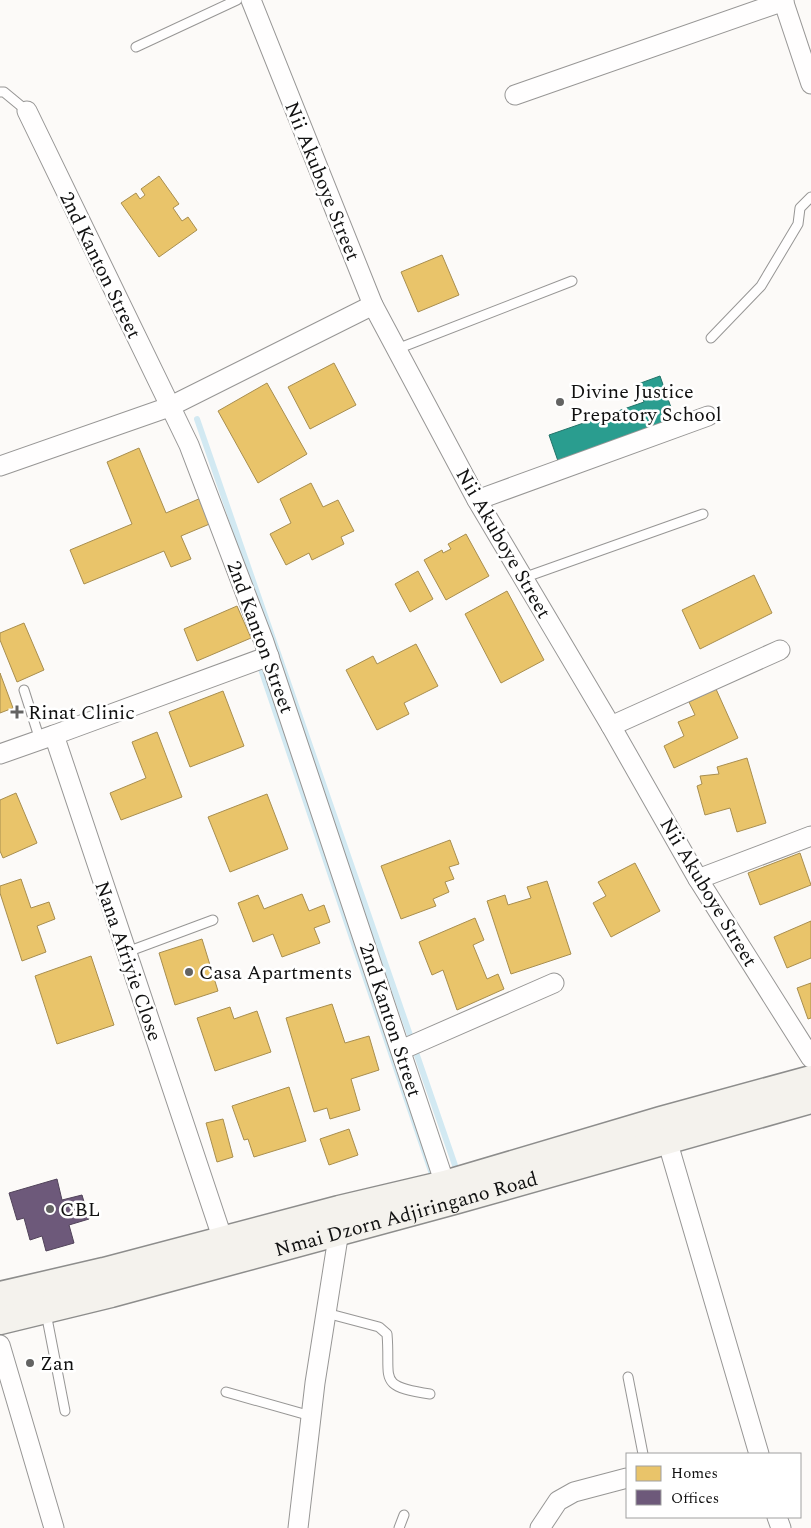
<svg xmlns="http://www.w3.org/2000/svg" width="811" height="1528" font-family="Spectral,serif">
<rect width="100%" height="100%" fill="#fcfaf8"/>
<!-- homes -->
<g fill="#e9c46a" stroke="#a88e4f">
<path d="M 159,176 L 179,204 L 173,208 L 182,221 L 188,217 L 197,230 L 159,257 L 121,203 L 136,193 L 140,199 L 145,195 L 141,189 Z"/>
<path d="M 442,255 L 459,295 L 418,312 L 401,272 Z"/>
<path d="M 334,363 L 356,405 L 310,429 L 288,387 Z"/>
<path d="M 267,383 L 307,454 L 258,483 L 218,411 Z"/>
<path d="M 139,448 L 166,513 L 201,498 L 212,523 L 181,536 L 191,559 L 171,567 L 164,551 L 84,584 L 70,550 L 132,524 L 107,462 Z"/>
<path d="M 311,483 L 323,507 L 338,500 L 354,531 L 341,537 L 344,544 L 312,560 L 309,553 L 286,565 L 270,534 L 291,523 L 280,499 Z"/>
<path d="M 466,534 L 489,576 L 446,600 L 424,560 L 442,550 L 443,553 L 451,549 L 448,544 Z"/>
<path d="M 418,571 L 433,599 L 410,612 L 395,584 Z"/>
<path d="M 754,575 L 772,613 L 700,649 L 682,610 Z"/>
<path d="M 507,591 L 544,660 L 501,683 L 465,614 Z"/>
<path d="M 237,606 L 251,638 L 197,661 L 184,629 Z"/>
<path d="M 24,623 L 44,670 L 17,682 L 0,640 L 0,633 Z"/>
<path d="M 416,644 L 438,686 L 404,703 L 409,714 L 377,730 L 346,670 L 373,656 L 377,664 Z"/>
<path d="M 0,673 L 13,708 L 0,713 Z"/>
<path d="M 716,689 L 738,738 L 674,768 L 664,746 L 684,736 L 678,722 L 695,715 L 689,702 Z"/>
<path d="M 223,691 L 244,746 L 190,767 L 169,712 Z"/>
<path d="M 157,732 L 182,797 L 121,820 L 110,793 L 146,778 L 132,742 Z"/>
<path d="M 747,758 L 766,823 L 737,832 L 730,808 L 705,815 L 697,786 L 702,784 L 700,776 L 719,774 L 717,767 Z"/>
<path d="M 16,793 L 37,843 L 3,858 L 0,851 L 0,800 Z"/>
<path d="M 267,794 L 288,849 L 230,872 L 208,817 Z"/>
<path d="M 450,840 L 459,864 L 449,867 L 454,879 L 445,882 L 449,892 L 433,899 L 436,906 L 401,919 L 381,866 Z"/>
<path d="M 800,853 L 811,885 L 760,905 L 748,873 Z"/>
<path d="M 635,863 L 660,911 L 611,937 L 593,903 L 606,896 L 598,882 Z"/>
<path d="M 21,879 L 31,908 L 49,902 L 55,919 L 37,926 L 46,952 L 22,961 L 0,893 L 0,886 Z"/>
<path d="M 547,881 L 571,954 L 511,974 L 487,901 L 505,895 L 508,905 L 531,898 L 527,887 Z"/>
<path d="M 302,894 L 309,911 L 324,905 L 330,922 L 314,928 L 320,943 L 282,957 L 273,934 L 253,942 L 238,903 L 258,895 L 264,909 Z"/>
<path d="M 475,918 L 484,940 L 473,945 L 487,979 L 498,974 L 504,989 L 457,1010 L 443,970 L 432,975 L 419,942 Z"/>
<path d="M 811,921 L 811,958 L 787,968 L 774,937 Z"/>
<path d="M 202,939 L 218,991 L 175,1005 L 159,953 Z"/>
<path d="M 91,956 L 114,1025 L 57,1044 L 35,976 Z"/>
<path d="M 811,983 L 811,1018 L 808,1019 L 797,988 Z"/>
<path d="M 332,1004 L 345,1043 L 369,1036 L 379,1070 L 351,1079 L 360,1110 L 330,1119 L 327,1108 L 314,1112 L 286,1018 Z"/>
<path d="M 230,1007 L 234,1019 L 257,1011 L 271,1052 L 215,1071 L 197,1018 Z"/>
<path d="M 289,1087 L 306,1141 L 254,1157 L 248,1139 L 244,1140 L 232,1106 Z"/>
<path d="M 223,1119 L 233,1157 L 217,1162 L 206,1123 Z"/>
<path d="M 349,1129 L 358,1155 L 329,1165 L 320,1139 Z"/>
</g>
<!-- offices -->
<path fill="#6d597a" stroke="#51435a" d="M 57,1179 L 62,1200 L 82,1195 L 89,1219 L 69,1225 L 74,1243 L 46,1251 L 42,1236 L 30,1240 L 24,1218 L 17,1220 L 9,1193 Z"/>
<!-- schools -->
<path fill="#2a9d8f" stroke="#227369" d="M 660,376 L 675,419 L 558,461 L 549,435 L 644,402 L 638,384 Z"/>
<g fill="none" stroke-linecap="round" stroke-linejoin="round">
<!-- stream -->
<g stroke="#d2e9f2" stroke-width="6">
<path d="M 197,419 L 458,1174"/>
<path d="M 261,669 L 433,1177"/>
</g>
<defs>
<g id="lane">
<path d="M 136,47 L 237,0"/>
<path d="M 0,92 L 4,92 L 27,111"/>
<path d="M 711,338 L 761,286 L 798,224 L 800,208 L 811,197"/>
<path d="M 397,349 L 572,281"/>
<path d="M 523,578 L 703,514"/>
<path d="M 24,690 L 40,740"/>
<path d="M 127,952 L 213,920"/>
<path d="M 46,1313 L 65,1411"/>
<path d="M 326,1313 L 379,1327 L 387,1334 C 391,1380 376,1386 430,1394"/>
<path d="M 628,1377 L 643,1454"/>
<path d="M 226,1392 L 311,1416"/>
<path d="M 399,1528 L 404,1515"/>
</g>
<g id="street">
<path d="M 251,0 L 373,305 L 477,500 L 611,726 L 698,879 L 811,1058"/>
<path d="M 783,0 L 811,84"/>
<path d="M 515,95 L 784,1"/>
<path d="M 27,111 L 189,445 L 264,642 L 445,1184"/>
<path d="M 0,466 L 169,407 L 373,305"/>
<path d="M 477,500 L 708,416"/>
<path d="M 611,726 L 780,650"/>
<path d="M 54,735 L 269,656"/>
<path d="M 0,754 L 54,735 L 223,1240"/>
<path d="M 698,879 L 811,836"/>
<path d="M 401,1050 L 554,983"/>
<path d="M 667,1140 L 759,1454"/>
<path d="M 0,1345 L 54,1528"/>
<path d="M 777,1517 L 781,1528"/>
<path d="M 298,1528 L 315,1383 L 339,1231"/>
<path d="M 540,1528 L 558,1501 L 574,1492 L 627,1478"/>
</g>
<g id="secondary">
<path d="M 0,1295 L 104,1271 L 339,1209 L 445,1184 L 661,1120 L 811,1079"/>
<path id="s1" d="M 0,1321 L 111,1294 L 454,1201 L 811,1100"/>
</g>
</defs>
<!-- lane casing -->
<use href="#lane" stroke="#979695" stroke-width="11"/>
<!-- street casing -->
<use href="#street" stroke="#979695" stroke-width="21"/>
<!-- secondary casing -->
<use href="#secondary" stroke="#8d8d8c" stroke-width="29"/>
<!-- lane -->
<use href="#lane" stroke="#fffefe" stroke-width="9"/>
<!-- street -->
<use href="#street" stroke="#fffefe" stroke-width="19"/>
<!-- secondary -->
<use href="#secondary" stroke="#f4f2ed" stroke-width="26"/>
</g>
<!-- markers -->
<g fill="#636362" stroke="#fff" stroke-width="2">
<circle cx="560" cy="402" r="5"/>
<path d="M14.5 704.5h5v5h5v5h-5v5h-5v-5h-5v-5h5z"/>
<circle cx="189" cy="972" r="5"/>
<circle cx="50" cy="1209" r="5"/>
<circle cx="30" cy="1363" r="5"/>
</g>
<g text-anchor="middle" stroke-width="5" stroke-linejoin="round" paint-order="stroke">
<!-- street labels -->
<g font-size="20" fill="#111" stroke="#fff">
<text transform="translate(323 181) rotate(68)" y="7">Nii Akuboye Street</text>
<text transform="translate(101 265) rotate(64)" y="7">2nd Kanton Street</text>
<text transform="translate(504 543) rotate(60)" y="7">Nii Akuboye Street</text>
<text transform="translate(261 637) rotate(70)" y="7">2nd Kanton Street</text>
<text transform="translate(709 892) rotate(59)" y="7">Nii Akuboye Street</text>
<text transform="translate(129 961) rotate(71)" y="7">Nana Afriyie Close</text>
<text transform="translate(391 1020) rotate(72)" y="7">2nd Kanton Street</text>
<text dy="7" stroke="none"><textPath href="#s1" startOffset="420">Nmai Dzorn Adjiringano Road</textPath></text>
</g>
<!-- poi labels -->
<g font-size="20" fill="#111" stroke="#fff" text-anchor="start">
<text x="570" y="398">Divine Justice<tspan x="570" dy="23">Prepatory School</tspan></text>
<text x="28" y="719">Rinat Clinic</text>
<text x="199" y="979">Casa Apartments</text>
<text x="60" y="1216">CBL</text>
<text x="40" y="1370">Zan</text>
</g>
</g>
<!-- legend -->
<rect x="626" y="1453" width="175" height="65" fill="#ffffff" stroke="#a0a0a0"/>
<rect x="636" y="1466" width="25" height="15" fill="#e9c46a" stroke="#a0a0a0"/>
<text x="671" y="1478" font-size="15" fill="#111111">Homes</text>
<rect x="636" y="1490" width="25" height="15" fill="#6d597a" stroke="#a0a0a0"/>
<text x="671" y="1503" font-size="15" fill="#111111">Offices</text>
</svg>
